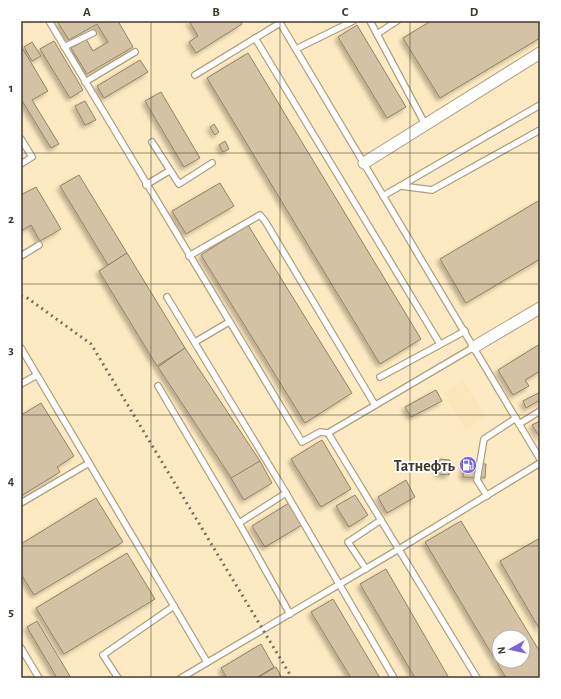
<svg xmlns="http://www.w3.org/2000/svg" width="561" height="699" font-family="'Alegreya Sans',sans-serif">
<defs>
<filter id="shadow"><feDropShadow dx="-3" dy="3" stdDeviation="2" flood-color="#0004"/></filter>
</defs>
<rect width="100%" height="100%" fill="#fff5e2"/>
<!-- built -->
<path fill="#feeac2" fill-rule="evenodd" d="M 21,21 L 540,21 L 540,678 L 21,678 ZM 499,637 L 523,637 L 523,661 L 499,661 Z"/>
<!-- green -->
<path fill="#fbe5bb" d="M 464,381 L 486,417 L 465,429 L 443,393 Z"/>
<!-- building -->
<g fill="#d3c3a4" stroke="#928366" fill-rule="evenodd" filter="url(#shadow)">
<path d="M 57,21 L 118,21 L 133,47 L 87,74 L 71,48 L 86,39 L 93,51 L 108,42 L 97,24 L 69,40 Z"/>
<path d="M 189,21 L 240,21 L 242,24 L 196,53 L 189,42 L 198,36 Z"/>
<path d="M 431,21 L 540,21 L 540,38 L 440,98 L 403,38 Z"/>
<path d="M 357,25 L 406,107 L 387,118 L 338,37 Z"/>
<path d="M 54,41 L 83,90 L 70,98 L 40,49 Z"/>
<path d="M 32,42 L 41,56 L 32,61 L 24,47 Z"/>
<path d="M 21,46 L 48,91 L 32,100 L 59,144 L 51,148 L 21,99 Z"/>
<path d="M 248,53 L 421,339 L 380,364 L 207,78 Z"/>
<path d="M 140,60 L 148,72 L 104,98 L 97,86 Z"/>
<path d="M 161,92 L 200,158 L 184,167 L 145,101 Z"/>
<path d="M 85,101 L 96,120 L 85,125 L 75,106 Z"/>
<path d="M 214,124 L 219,132 L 215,135 L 210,127 Z"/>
<path d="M 225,141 L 229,149 L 223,152 L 219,145 Z"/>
<path d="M 79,175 L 127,253 L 108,265 L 60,186 Z"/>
<path d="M 220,183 L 234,206 L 186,234 L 172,211 Z"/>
<path d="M 36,187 L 61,229 L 40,241 L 31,225 L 21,231 L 21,195 Z"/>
<path d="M 540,200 L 540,259 L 466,303 L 440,259 Z"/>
<path d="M 248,225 L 352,393 L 305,423 L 201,255 Z"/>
<path d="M 127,253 L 185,348 L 157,366 L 99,271 Z"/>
<path d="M 540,344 L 540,371 L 525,380 L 529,386 L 513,395 L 498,370 Z"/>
<path d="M 185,348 L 260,461 L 232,479 L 158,367 Z"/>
<path d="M 436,390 L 442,401 L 411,417 L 405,407 Z"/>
<path d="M 540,392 L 540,404 L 538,401 L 526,408 L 523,401 Z"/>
<path d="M 41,403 L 74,456 L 57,467 L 60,472 L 21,496 L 21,411 L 23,414 Z"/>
<path d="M 540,421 L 540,438 L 532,425 Z"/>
<path d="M 322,440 L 351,489 L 321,507 L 291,459 Z"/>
<path d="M 440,459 L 450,460 L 449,475 L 438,474 Z"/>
<path d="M 260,461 L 272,483 L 244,500 L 231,478 Z"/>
<path d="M 464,463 L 486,464 L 485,478 L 463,477 Z"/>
<path d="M 406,480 L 415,497 L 387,513 L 378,497 Z"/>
<path d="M 355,495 L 368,515 L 349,527 L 336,506 Z"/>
<path d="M 96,498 L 123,542 L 34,595 L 21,574 L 21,544 Z"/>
<path d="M 289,503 L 302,525 L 265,547 L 252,526 Z"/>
<path d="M 461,521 L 540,652 L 540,678 L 506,678 L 425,542 ZM 499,637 L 523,637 L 523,661 L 499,661 Z"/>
<path d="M 540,538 L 540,630 L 500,561 Z"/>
<path d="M 127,553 L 155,599 L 64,654 L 36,608 Z"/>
<path d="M 386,569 L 449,678 L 415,678 L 360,584 Z"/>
<path d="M 333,599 L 380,678 L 351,678 L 311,612 Z"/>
<path d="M 37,621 L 71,678 L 57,678 L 27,627 Z"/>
<path d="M 261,644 L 274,667 L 256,678 L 227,678 L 221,668 Z"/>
<path d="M 276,667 L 282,678 L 257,678 Z"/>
</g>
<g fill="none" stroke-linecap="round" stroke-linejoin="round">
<defs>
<g id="service">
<path d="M 49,21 L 302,442 L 320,432 L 328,433"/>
<path d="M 279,21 L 540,459"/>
<path d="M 370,21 L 425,124"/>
<path d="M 377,34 L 397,21"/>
<path d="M 255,38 L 440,344"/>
<path d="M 64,47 L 93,33"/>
<path d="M 296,49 L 353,21"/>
<path d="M 195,75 L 280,23"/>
<path d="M 85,82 L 135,52"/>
<path d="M 21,139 L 32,157 L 21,164"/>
<path d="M 152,142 L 179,184 L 212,163"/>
<path d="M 146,185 L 169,171"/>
<path d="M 401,186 L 432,190 L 540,130"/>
<path d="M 383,196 L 540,105"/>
<path d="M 21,256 L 39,245"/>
<path d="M 189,256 L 260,215 L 265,221 L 375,405"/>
<path d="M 167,297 L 286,493"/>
<path d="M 195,342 L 229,322"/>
<path d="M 474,347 L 328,433 L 477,678"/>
<path d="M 21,348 L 207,662"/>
<path d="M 380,377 L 465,331"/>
<path d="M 21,384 L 37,375"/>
<path d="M 158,386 L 239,523"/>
<path d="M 519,424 L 540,411"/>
<path d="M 487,496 L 477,480 L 484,439 L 516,418"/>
<path d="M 21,503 L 89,463"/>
<path d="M 366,569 L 348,542 L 381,520"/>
<path d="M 290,614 L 239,523 L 286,493 L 394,678"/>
<path d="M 21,648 L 39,678"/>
<path d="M 118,678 L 103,655 L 174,606"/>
<path d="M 181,678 L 399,549 L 540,463"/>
</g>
<g id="minor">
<path d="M 364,163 L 540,53"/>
<path d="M 474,347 L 540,308"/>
</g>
</defs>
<!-- service casing -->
<use href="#service" stroke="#af9f81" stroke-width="8"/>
<!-- minor casing -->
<use href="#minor" stroke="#af9f81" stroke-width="13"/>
<!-- service -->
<use href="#service" stroke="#fff" stroke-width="5.5"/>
<!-- minor -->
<use href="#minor" stroke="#fff" stroke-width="11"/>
<!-- rail -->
<path stroke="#787162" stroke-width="3" stroke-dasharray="2 4" stroke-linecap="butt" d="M 21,296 L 26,297 L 91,344 L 292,678"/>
</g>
<!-- grid -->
<path fill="none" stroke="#403a2d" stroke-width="1" stroke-opacity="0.55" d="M 151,21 L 151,678M 280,21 L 280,678M 410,21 L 410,678M 21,153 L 540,153M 21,284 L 540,284M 21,415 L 540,415M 21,546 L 540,546"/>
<!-- icons -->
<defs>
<symbol id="fuel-disc" viewBox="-11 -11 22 22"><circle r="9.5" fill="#7b64df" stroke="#fff"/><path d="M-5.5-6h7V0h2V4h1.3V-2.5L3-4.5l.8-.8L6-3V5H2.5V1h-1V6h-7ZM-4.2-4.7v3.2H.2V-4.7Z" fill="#fff"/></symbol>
</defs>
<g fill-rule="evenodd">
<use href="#fuel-disc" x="458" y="455" width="20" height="20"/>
</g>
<g text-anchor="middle" stroke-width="3.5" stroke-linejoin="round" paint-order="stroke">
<!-- poi labels -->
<g font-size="16" font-weight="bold" fill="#403a2d" stroke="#fff" text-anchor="end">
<text x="455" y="471">Татнефть</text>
</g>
</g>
<!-- border -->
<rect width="561" height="699" fill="none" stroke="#ffffff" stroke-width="44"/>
<!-- north arrow -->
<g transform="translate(511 649) rotate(262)"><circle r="19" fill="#ffffff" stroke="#b3b0ab"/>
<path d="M0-3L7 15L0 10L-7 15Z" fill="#7b64df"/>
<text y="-6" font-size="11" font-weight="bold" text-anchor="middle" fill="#403a2d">N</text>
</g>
<rect x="22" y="22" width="517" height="655" fill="none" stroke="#403a2d" stroke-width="1.5"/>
<g font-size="13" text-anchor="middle" font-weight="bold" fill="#403a2d">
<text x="87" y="16">A</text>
<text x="216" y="16">B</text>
<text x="345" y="16">C</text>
<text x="474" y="16">D</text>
<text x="11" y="92">1</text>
<text x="11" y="223">2</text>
<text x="11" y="354">3</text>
<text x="11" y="485">4</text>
<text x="11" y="616">5</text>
</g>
</svg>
